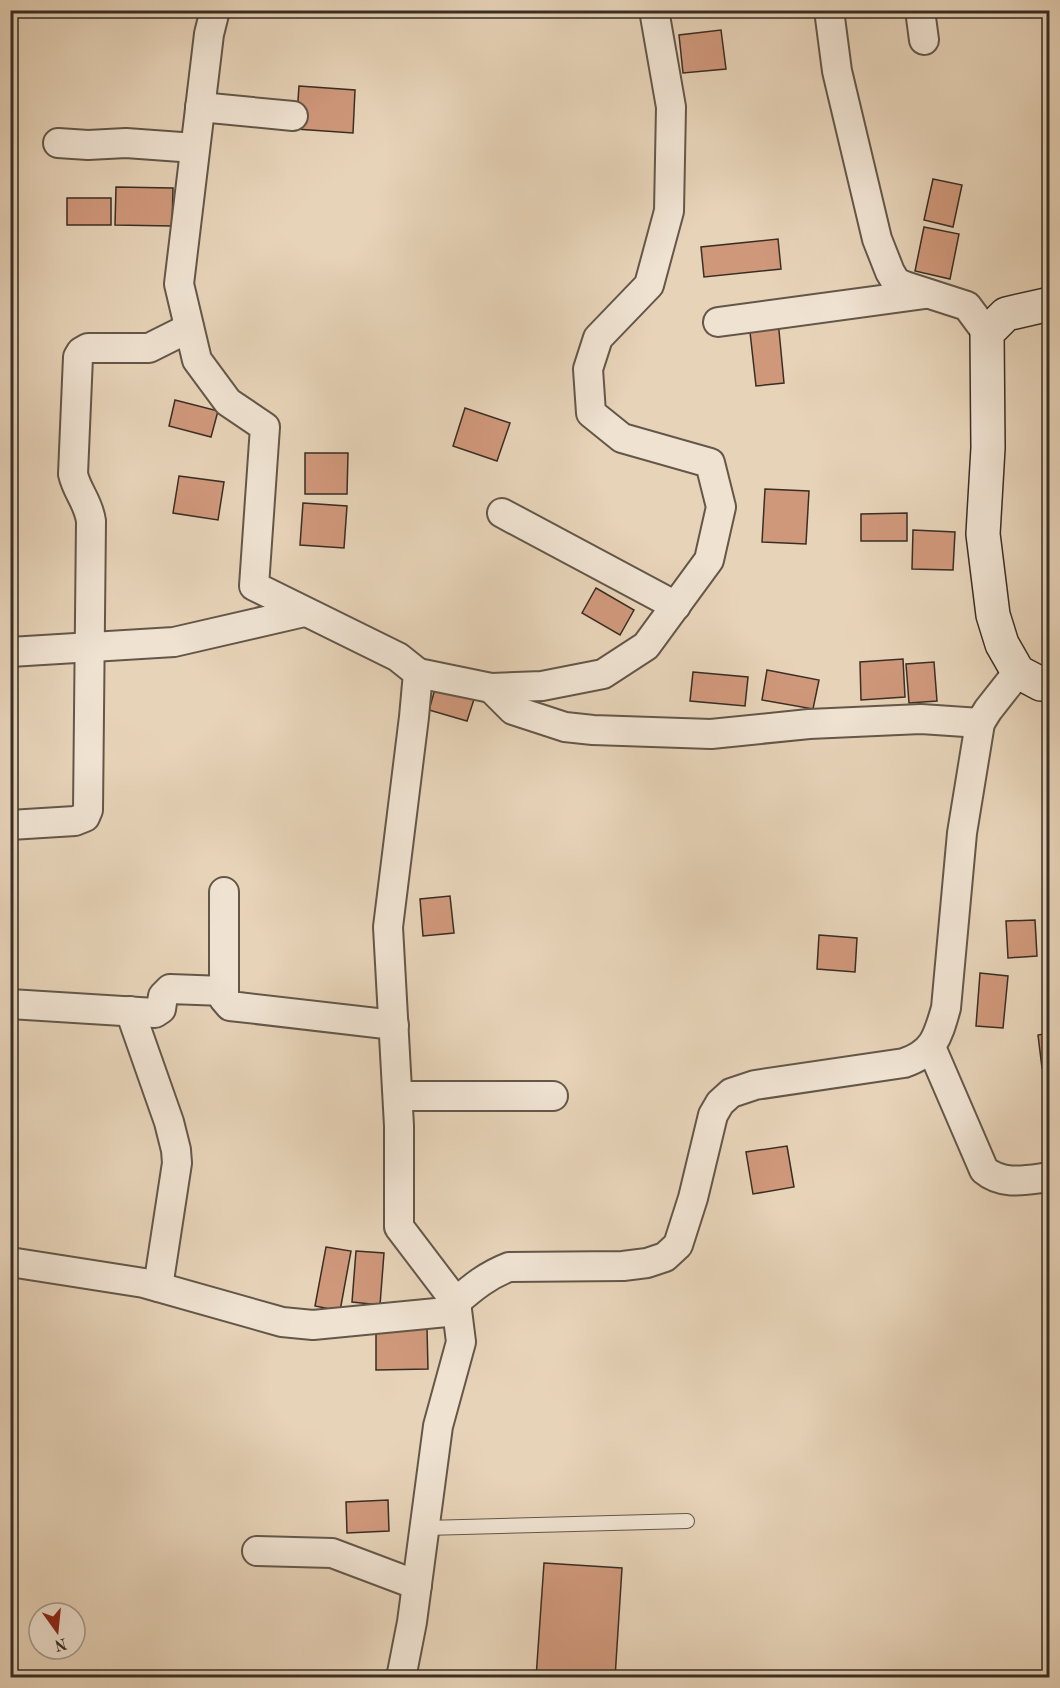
<svg xmlns="http://www.w3.org/2000/svg" width="1060" height="1688" font-family="'Old Standard TT',serif">
<rect width="100%" height="100%" fill="#e7d3b8"/>
<filter id="stains"><feTurbulence type="fractalNoise" baseFrequency=".00333" numOctaves="4"/><feColorMatrix values="0 0 0 0 .2 0 0 0 0 .09 0 0 0 0 .02 0 0 0 .5 -.17"/></filter>
<radialGradient id="worn" r=".72"><stop offset=".6" stop-color="#630" stop-opacity="0"/><stop offset="1" stop-color="#630" stop-opacity=".3"/></radialGradient>
<!-- building -->
<g fill="#d0987b" stroke="#392e24" stroke-width="1.5">
<path d="M 679,10 L 705,10 L 680,14 Z"/>
<path d="M 721,30 L 726,69 L 683,73 L 679,35 Z"/>
<path d="M 299,86 L 355,90 L 353,133 L 296,129 Z"/>
<path d="M 933,179 L 962,185 L 953,227 L 924,220 Z"/>
<path d="M 116,187 L 173,188 L 172,226 L 115,225 Z"/>
<rect x="67" y="198" width="44" height="27"/>
<path d="M 924,227 L 959,234 L 950,279 L 915,271 Z"/>
<path d="M 778,239 L 781,269 L 704,277 L 701,247 Z"/>
<path d="M 778,320 L 784,383 L 756,386 L 749,323 Z"/>
<path d="M 175,400 L 218,411 L 211,437 L 169,426 Z"/>
<path d="M 465,408 L 510,423 L 497,461 L 453,446 Z"/>
<path d="M 305,453 L 348,453 L 347,494 L 305,494 Z"/>
<path d="M 179,476 L 224,482 L 218,520 L 173,513 Z"/>
<path d="M 765,489 L 809,491 L 806,544 L 762,542 Z"/>
<path d="M 303,503 L 347,506 L 344,548 L 300,545 Z"/>
<path d="M 907,513 L 907,541 L 861,541 L 861,514 Z"/>
<path d="M 913,530 L 955,532 L 953,570 L 912,569 Z"/>
<path d="M 596,588 L 634,610 L 620,635 L 582,613 Z"/>
<path d="M 903,659 L 905,697 L 861,700 L 860,662 Z"/>
<path d="M 934,662 L 937,701 L 909,703 L 906,664 Z"/>
<path d="M 767,670 L 819,680 L 813,709 L 762,700 Z"/>
<path d="M 693,672 L 748,677 L 745,706 L 690,701 Z"/>
<path d="M 437,682 L 476,693 L 467,721 L 429,710 Z"/>
<path d="M 450,896 L 454,933 L 423,936 L 420,899 Z"/>
<path d="M 1035,920 L 1037,956 L 1008,958 L 1006,921 Z"/>
<path d="M 819,935 L 857,938 L 855,972 L 817,969 Z"/>
<path d="M 980,973 L 1008,976 L 1003,1028 L 976,1026 Z"/>
<path d="M 1050,1033 L 1050,1067 L 1042,1068 L 1038,1035 Z"/>
<path d="M 787,1146 L 794,1187 L 753,1194 L 746,1152 Z"/>
<path d="M 326,1247 L 351,1251 L 340,1311 L 315,1306 Z"/>
<path d="M 356,1251 L 384,1253 L 380,1305 L 352,1302 Z"/>
<path d="M 427,1328 L 428,1369 L 376,1370 L 376,1329 Z"/>
<path d="M 388,1500 L 389,1531 L 347,1533 L 346,1502 Z"/>
<path d="M 544,1563 L 622,1568 L 615,1678 L 536,1678 Z"/>
</g>
<g fill="none" stroke-linecap="round" stroke-linejoin="round">
<defs>
<path id="lane" d="M 425,1528 L 687,1521"/>
<g id="street">
<path d="M 215,10 L 209,34 L 179,284 L 197,360 L 228,402 L 265,427 L 254,586 L 398,657 L 418,673 L 414,717 L 388,927 L 399,1126 L 399,1227 L 456,1302 L 461,1342 L 438,1426 L 412,1622 L 401,1678"/>
<path d="M 829,10 L 837,71 L 877,239 L 890,272 L 896,282 L 905,286 L 967,306 L 987,333"/>
<path d="M 920,10 L 924,40"/>
<path d="M 200,107 L 293,116"/>
<path d="M 58,143 L 88,145 L 126,143 L 195,148"/>
<path d="M 718,322 L 925,294"/>
<path d="M 502,513 L 676,606"/>
<path d="M 10,652 L 174,642 L 304,612"/>
<path d="M 418,673 L 491,688 L 542,686 L 603,674 L 646,646 L 709,560 L 721,507 L 710,463 L 622,438 L 591,413 L 588,369 L 598,338 L 649,285 L 669,211 L 671,107 L 654,10"/>
<path d="M 491,688 L 513,710 L 565,727 L 593,730 L 711,734 L 809,724 L 921,719 L 980,723"/>
<path d="M 10,825 L 75,821 L 85,817 L 88,810 L 91,521 C 88,501 77,492 73,474 L 78,357 L 81,352 L 88,348 L 149,348 L 189,328"/>
<path d="M 224,892 L 224,999 L 230,1006 L 394,1025"/>
<path d="M 10,1004 L 155,1013 L 161,1009 L 163,996 L 170,989 L 224,991"/>
<path d="M 130,1011 L 169,1122 L 176,1150 L 177,1163 L 158,1287"/>
<path d="M 931,1047 L 984,1170 C 1003,1186 1026,1180 1050,1177"/>
<path d="M 398,1096 L 553,1096"/>
<path d="M 10,1262 L 144,1283 L 282,1322 L 313,1325 L 457,1311"/>
<path d="M 456,1302 C 473,1287 488,1275 509,1267 L 623,1266 L 647,1263 L 665,1257 L 678,1245 L 693,1198 L 713,1115 L 720,1103 L 731,1093 L 755,1085 L 904,1063 C 934,1053 938,1036 946,1008 L 962,833 L 980,723 L 988,710 L 1018,672"/>
<path d="M 257,1551 L 332,1553 L 417,1585"/>
</g>
<path id="secondary" d="M 1050,304 L 1006,314 L 987,333 L 988,448 L 983,534 L 993,615 L 1002,644 L 1018,672 L 1041,684 L 1050,684"/>
</defs>
<!-- lane casing -->
<use href="#lane" stroke="#645749" stroke-width="16"/>
<!-- street casing -->
<use href="#street" stroke="#645749" stroke-width="32"/>
<!-- secondary casing -->
<use href="#secondary" stroke="#392e24" stroke-width="36"/>
<!-- lane -->
<use href="#lane" stroke="#efe2d1" stroke-width="14"/>
<!-- street -->
<use href="#street" stroke="#efe2d1" stroke-width="28"/>
<!-- secondary -->
<use href="#secondary" stroke="#efe2d1" stroke-width="33"/>
</g>
<!-- margin -->
<rect width="1060" height="1688" fill="none" stroke="#e7d3b8" stroke-width="36"/>
<rect x="12" y="12" width="1036" height="1664" fill="none" stroke="#392e24" stroke-width="3"/>
<rect x="18" y="18" width="1024" height="1652" fill="none" stroke="#392e24" stroke-width="1.5"/>
<!-- north arrow -->
<g transform="translate(57 1631) rotate(165)"><circle r="28" fill="#efe2d1" stroke="#a69a8c" stroke-width="1.5"/>
<path d="M0-4.5L10 22L0 15L-10 22Z" fill="#8f2418"/>
<text y="-9" font-size="16" font-weight="bold" text-anchor="middle" fill="#392e24">N</text>
</g>
<rect width="100%" height="100%" filter="url(#stains)"/>
<rect width="100%" height="100%" fill="url(#worn)"/>
</svg>
